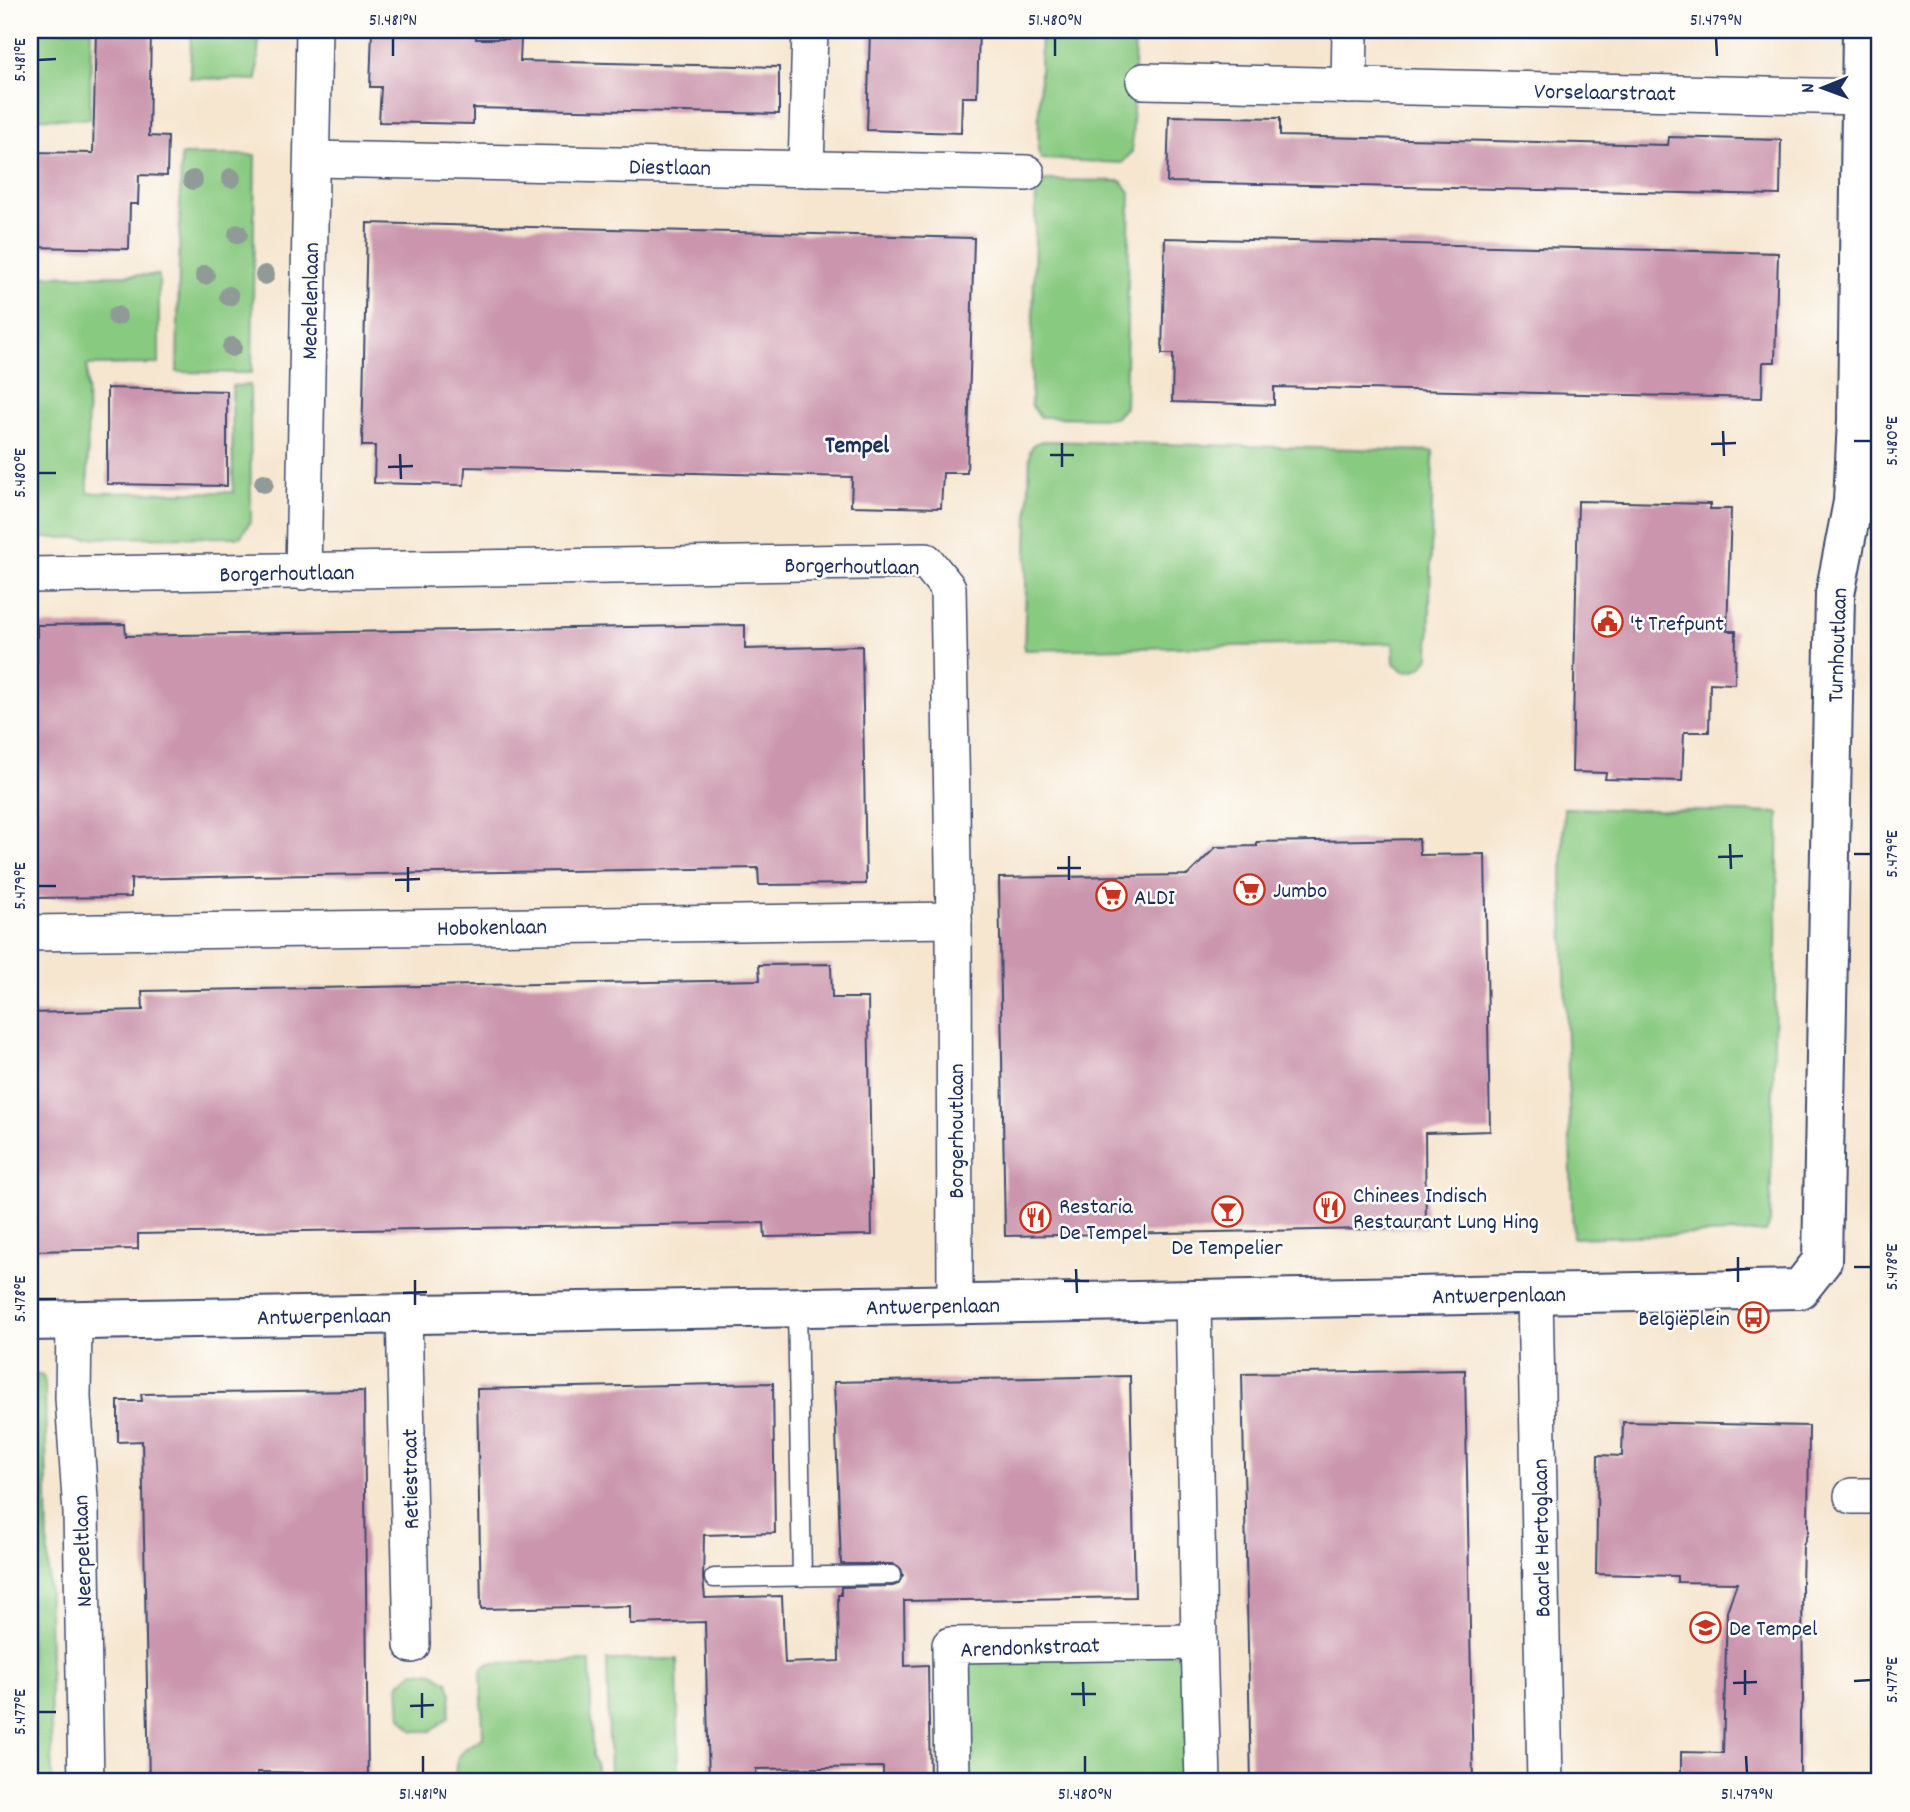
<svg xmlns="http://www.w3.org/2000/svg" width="1910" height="1812" font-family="Dekko,sans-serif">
<rect width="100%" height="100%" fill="#fdfcf7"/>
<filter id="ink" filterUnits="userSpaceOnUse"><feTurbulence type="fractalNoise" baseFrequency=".0143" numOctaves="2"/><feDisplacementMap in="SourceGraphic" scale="14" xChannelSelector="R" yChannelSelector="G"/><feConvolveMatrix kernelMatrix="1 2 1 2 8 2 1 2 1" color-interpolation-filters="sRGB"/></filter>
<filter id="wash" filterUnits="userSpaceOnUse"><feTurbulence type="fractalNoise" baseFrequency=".00686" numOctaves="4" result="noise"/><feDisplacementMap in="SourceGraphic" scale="28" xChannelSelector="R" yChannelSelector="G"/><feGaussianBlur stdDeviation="1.57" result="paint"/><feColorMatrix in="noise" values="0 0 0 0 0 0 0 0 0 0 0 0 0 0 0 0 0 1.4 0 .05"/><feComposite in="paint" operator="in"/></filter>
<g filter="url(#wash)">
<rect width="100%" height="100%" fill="#f6e6d0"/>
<!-- green -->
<g fill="#89ca81" stroke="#527c70" stroke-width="2">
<path d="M 30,30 L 91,30 L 90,119 L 30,118 Z"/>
<path d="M 191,30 L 259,30 L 257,80 L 190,78 Z"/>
<path d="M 1041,30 L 1135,30 L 1132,152 L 1122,163 L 1041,159 L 1038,150 Z"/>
<path d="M 181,155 L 255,155 L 252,373 L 177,372 Z"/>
<path d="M 1049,180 L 1121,181 L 1130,192 L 1125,407 L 1115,418 L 1040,417 L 1031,405 L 1036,193 L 1040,184 Z"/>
<path d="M 159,275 L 159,364 L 87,365 L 88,493 L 233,492 L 232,386 L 250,385 L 251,521 L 240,537 L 30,538 L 30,276 Z"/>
<path d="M 1042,441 L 1433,451 L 1429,656 C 1424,669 1416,671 1403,671 L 1394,663 L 1393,643 L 1024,650 L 1030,451 L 1034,444 Z"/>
<path d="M 1564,808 L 1779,813 L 1770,1223 L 1766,1232 L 1573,1238 L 1562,880 Z"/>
<path d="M 30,1373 L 43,1376 L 45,1383 L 52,1782 L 30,1782 Z"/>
<path d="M 1182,1653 L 1189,1782 L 959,1782 L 961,1657 Z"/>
<path d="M 677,1659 L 679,1782 L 610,1782 L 607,1660 Z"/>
<path d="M 590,1661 L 592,1756 L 597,1764 L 597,1782 L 456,1782 C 453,1756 461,1749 483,1738 L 481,1670 L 489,1663 Z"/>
<path d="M 414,1671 L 433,1673 L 448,1682 L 451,1693 L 449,1717 L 431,1731 L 413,1731 L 401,1717 L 399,1684 Z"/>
</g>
<g id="blocks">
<!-- building -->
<g fill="#cb96ad">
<path d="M 96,30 L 151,30 L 149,136 L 168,137 L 167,176 L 139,175 L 138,204 L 130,204 L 129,249 L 30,247 L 30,152 L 93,153 Z"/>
<path d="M 372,30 L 476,30 L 476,39 L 521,39 L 520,61 L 779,67 L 779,114 L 473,108 L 473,124 L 379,122 L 381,87 L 370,87 Z"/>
<path d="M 870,30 L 979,30 L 977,97 L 962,97 L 961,133 L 867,130 Z"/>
<path d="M 1169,116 L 1280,118 L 1280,136 L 1668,145 L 1669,137 L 1781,140 L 1780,195 L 1167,182 Z"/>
<path d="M 367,223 L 974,238 L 967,473 L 943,473 L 941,508 L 851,506 L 852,477 L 465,467 L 464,485 L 374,483 L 375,446 L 362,446 Z"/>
<path d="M 1165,238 L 1778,253 L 1775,362 L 1763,362 L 1762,398 L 1274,387 L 1274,405 L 1172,402 L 1173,354 L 1162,354 Z"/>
<path d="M 107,388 L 227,391 L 227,486 L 107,484 Z"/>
<path d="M 1578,501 L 1710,504 L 1710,509 L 1731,509 L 1727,631 L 1736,631 L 1735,684 L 1710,683 L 1709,732 L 1684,732 L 1682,781 L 1605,779 L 1606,773 L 1572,772 Z"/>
<path d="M 125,624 L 126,636 L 745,625 L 745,649 L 862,646 L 866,884 L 759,885 L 758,868 L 251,876 L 131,879 L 131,897 L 30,898 L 30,662 L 37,662 L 37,625 Z"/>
<path d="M 1419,839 L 1420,855 L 1485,854 L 1490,1131 L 1425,1133 L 1426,1228 L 1005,1236 L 999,878 L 1188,875 L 1216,847 L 1257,846 L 1257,842 Z"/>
<path d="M 831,964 L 832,998 L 868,998 L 872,1235 L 765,1237 L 764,1223 L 138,1234 L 138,1249 L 30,1251 L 30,1013 L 143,1010 L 142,991 L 760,980 L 759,965 Z"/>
<path d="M 1465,1370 L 1473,1782 L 1251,1782 L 1242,1374 Z"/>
<path d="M 1130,1376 L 1135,1597 L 904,1601 L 905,1666 L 928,1665 L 930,1782 L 883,1782 L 883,1767 L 756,1769 L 756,1782 L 709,1782 L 705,1622 L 630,1624 L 630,1606 L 481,1609 L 477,1389 L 773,1383 L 775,1533 L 704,1535 L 703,1579 L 705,1598 L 782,1596 L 785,1663 L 839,1661 L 838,1595 L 841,1595 L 841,1587 L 893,1586 L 898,1584 L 903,1575 L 901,1569 L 892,1564 L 841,1564 L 834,1382 Z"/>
<path d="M 364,1391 L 368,1782 L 322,1782 L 322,1773 L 257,1772 L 257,1782 L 149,1782 L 142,1441 L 118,1442 L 118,1401 L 142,1401 L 141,1394 Z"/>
<path d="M 1623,1422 L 1809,1426 L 1808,1532 L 1803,1546 L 1802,1584 L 1803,1702 L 1800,1712 L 1800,1782 L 1681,1782 L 1681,1752 L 1723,1753 L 1727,1611 L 1737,1583 L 1677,1582 L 1677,1576 L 1596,1574 L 1598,1455 L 1622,1456 Z"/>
</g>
</g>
</g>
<g filter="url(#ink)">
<use href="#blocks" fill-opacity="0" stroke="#3c4a6f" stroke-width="2"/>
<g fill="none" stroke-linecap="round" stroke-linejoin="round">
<defs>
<g id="service">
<path d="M 797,1307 L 802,1577"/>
<path d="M 714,1578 L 892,1575"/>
</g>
<g id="minor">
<path d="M 1144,81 L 1860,97"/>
<path d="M 1349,86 L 1350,30"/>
<path d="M 312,159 L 1027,173"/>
<path d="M 806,169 L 810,30"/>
<path d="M 303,572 L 314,30"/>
<path d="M 30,575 L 926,561 L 948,588 L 954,920 L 955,1304"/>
<path d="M 30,933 L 954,920"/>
<path d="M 1535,1295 L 1545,1782"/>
<path d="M 1193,1300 L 1199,1642"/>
<path d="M 404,1313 L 412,1645"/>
<path d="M 74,1320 L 73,1398 L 81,1513 L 86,1782"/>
<path d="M 1852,1496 L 1880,1496"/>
<path d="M 952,1782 L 950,1645 L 1199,1642 L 1203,1782"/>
</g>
<path id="tertiary" d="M 30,1321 L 1800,1289 L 1822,1261 L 1835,594 L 1853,502 L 1857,420 L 1862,30"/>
</defs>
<!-- service casing -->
<use href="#service" stroke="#3c4a6f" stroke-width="21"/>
<!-- minor casing -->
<use href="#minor" stroke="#3c4a6f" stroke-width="38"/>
<!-- tertiary casing -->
<use href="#tertiary" stroke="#3c4a6f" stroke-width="42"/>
<!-- service -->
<use href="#service" stroke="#fff" stroke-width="18"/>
<!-- minor -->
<use href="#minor" stroke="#fff" stroke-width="35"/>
<!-- tertiary -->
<use href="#tertiary" stroke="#fff" stroke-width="38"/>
</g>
<!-- trees -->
<g fill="#909b97">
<circle cx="231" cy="178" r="10"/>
<circle cx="193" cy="180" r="10"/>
<circle cx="238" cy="234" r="10"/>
<circle cx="205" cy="275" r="10"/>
<circle cx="265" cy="275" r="10"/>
<circle cx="229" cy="296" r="10"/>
<circle cx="117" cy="316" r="10"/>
<circle cx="232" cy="347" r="10"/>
<circle cx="264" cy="483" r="10"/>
</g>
</g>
<!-- ticks -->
<path fill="none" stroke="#1b2f5e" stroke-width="2.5" d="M 393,38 L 393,56M 1055,38 L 1055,56M 1716,38 L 1717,56M 38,60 L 56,59M 1723,431 L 1724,456M 1854,441 L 1871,441M 1062,443 L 1062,467M 1711,444 L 1736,443M 400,454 L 401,479M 1050,455 L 1074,455M 388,467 L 413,466M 38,473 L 56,473M 1730,844 L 1731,869M 1854,854 L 1871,854M 1069,856 L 1069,880M 1718,857 L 1743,856M 408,867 L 408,892M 1057,868 L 1081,868M 395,880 L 420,879M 38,886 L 56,886M 1738,1257 L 1738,1282M 1854,1267 L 1871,1267M 1076,1269 L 1077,1293M 1726,1270 L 1750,1269M 415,1280 L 415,1305M 1064,1281 L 1089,1281M 403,1293 L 427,1292M 38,1299 L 56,1299M 1745,1670 L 1745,1695M 1854,1681 L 1871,1680M 1083,1682 L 1084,1706M 1733,1683 L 1757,1682M 422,1693 L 422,1718M 1071,1694 L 1096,1694M 410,1706 L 434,1705M 38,1712 L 56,1712M 423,1756 L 423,1773M 1085,1756 L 1085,1773M 1746,1756 L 1747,1773"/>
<!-- icons -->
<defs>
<symbol id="civic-ring" viewBox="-11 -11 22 22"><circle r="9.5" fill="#fdfcf7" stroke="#c8321e" stroke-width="1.5"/><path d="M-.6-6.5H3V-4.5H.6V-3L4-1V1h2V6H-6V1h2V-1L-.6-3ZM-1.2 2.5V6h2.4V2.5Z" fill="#c8321e"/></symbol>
<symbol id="supermarket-ring" viewBox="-11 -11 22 22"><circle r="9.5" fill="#fdfcf7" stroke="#c8321e" stroke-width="1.5"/><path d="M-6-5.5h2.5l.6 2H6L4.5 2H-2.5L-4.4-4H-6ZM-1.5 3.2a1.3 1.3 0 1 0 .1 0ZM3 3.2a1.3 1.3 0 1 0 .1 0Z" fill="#c8321e"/></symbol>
<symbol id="restaurant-ring" viewBox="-11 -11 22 22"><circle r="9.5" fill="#fdfcf7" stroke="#c8321e" stroke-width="1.5"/><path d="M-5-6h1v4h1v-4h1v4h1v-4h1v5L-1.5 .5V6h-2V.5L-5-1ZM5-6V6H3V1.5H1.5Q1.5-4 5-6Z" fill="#c8321e"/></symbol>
<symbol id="bar-ring" viewBox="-11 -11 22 22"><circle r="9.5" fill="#fdfcf7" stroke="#c8321e" stroke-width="1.5"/><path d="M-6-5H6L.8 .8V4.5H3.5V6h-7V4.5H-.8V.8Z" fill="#c8321e"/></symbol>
<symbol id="bus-ring" viewBox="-11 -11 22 22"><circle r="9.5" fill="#fdfcf7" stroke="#c8321e" stroke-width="1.5"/><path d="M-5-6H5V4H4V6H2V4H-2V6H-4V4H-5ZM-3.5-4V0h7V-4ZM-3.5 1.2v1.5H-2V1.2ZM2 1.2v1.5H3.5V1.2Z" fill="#c8321e"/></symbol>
<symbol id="school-ring" viewBox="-11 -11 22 22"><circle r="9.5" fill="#fdfcf7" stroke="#c8321e" stroke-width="1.5"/><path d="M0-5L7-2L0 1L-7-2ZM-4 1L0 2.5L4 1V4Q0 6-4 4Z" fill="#c8321e"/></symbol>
</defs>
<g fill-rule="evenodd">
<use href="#civic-ring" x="1590" y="604" width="35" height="35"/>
<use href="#supermarket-ring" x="1232" y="872" width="35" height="35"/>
<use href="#supermarket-ring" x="1094" y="878" width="35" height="35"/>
<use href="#restaurant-ring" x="1312" y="1190" width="35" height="35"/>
<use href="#bar-ring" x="1210" y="1194" width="35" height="35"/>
<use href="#restaurant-ring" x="1018" y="1200" width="35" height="35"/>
<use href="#bus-ring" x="1736" y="1300" width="35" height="35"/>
<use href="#school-ring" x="1688" y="1610" width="35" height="35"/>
</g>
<g text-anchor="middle" stroke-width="5" stroke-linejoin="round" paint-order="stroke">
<!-- street labels -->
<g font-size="23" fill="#1b2f5e" stroke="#fdfcf7">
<text transform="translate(1605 91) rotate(1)" y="8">Vorselaarstraat</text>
<text transform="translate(670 166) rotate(1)" y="8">Diestlaan</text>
<text transform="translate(309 301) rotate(-89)" y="8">Mechelenlaan</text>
<text transform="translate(852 565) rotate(1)" y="8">Borgerhoutlaan</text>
<text transform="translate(287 572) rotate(-1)" y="8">Borgerhoutlaan</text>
<text transform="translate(1836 645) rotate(-88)" y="8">Turnhoutlaan</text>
<text transform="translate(492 926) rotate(-1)" y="8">Hobokenlaan</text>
<text transform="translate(955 1131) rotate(-90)" y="8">Borgerhoutlaan</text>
<text transform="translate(1499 1294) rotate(-1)" y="8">Antwerpenlaan</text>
<text transform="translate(933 1305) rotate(-1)" y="8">Antwerpenlaan</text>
<text transform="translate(324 1315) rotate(-1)" y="8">Antwerpenlaan</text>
<text transform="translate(409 1479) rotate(-91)" y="8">Retiestraat</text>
<text transform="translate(1540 1538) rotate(-91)" y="8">Baarle Hertoglaan</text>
<text transform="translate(81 1551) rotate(-92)" y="8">Neerpeltlaan</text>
<text transform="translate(1030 1646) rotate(-2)" y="8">Arendonkstraat</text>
</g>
<!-- poi labels -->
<g font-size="23" fill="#1b2f5e" stroke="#fdfcf7" text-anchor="start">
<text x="1630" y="630">'t Trefpunt</text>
<text x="1273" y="897">Jumbo</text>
<text x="1134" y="904">ALDI</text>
<text x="1353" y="1202">Chinees Indisch<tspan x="1353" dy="26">Restaurant Lung Hing</tspan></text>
<text x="1059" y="1213">Restaria<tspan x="1059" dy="26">De Tempel</tspan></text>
<text x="1227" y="1254" text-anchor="middle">De Tempelier</text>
<text x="1730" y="1325" text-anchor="end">Belgiëplein</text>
<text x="1729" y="1635">De Tempel</text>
</g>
<!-- neighbourhood labels -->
<g font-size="24" font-weight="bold" fill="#1b2f5e" stroke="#fdfcf7">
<text x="857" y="452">Tempel</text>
</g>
</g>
<!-- margin -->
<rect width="1910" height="1812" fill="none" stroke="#fdfcf7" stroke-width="77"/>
<!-- north arrow -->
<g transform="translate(1823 88) rotate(269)" stroke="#fdfcf7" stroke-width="5" paint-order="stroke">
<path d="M0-5L12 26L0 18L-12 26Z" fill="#1b2f5e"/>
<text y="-10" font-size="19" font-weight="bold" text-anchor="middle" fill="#1b2f5e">N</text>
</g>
<rect x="38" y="38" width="1833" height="1735" fill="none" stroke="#1b2f5e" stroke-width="2.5"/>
<g font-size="18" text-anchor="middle" fill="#1b2f5e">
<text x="393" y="25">51.481°N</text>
<text x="1055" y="25">51.480°N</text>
<text x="1716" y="25">51.479°N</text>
<text transform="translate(19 60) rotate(-90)" y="6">5.481°E</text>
<text transform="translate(1891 441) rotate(-90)" y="6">5.480°E</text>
<text transform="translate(19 473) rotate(-90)" y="6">5.480°E</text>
<text transform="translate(1891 854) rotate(-90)" y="6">5.479°E</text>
<text transform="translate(19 886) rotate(-90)" y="6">5.479°E</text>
<text transform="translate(1891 1267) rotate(-90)" y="6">5.478°E</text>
<text transform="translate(19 1299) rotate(-90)" y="6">5.478°E</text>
<text transform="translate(1891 1680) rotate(-90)" y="6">5.477°E</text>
<text transform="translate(19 1712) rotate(-90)" y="6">5.477°E</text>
<text x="423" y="1799">51.481°N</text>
<text x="1085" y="1799">51.480°N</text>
<text x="1747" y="1799">51.479°N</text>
</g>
</svg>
